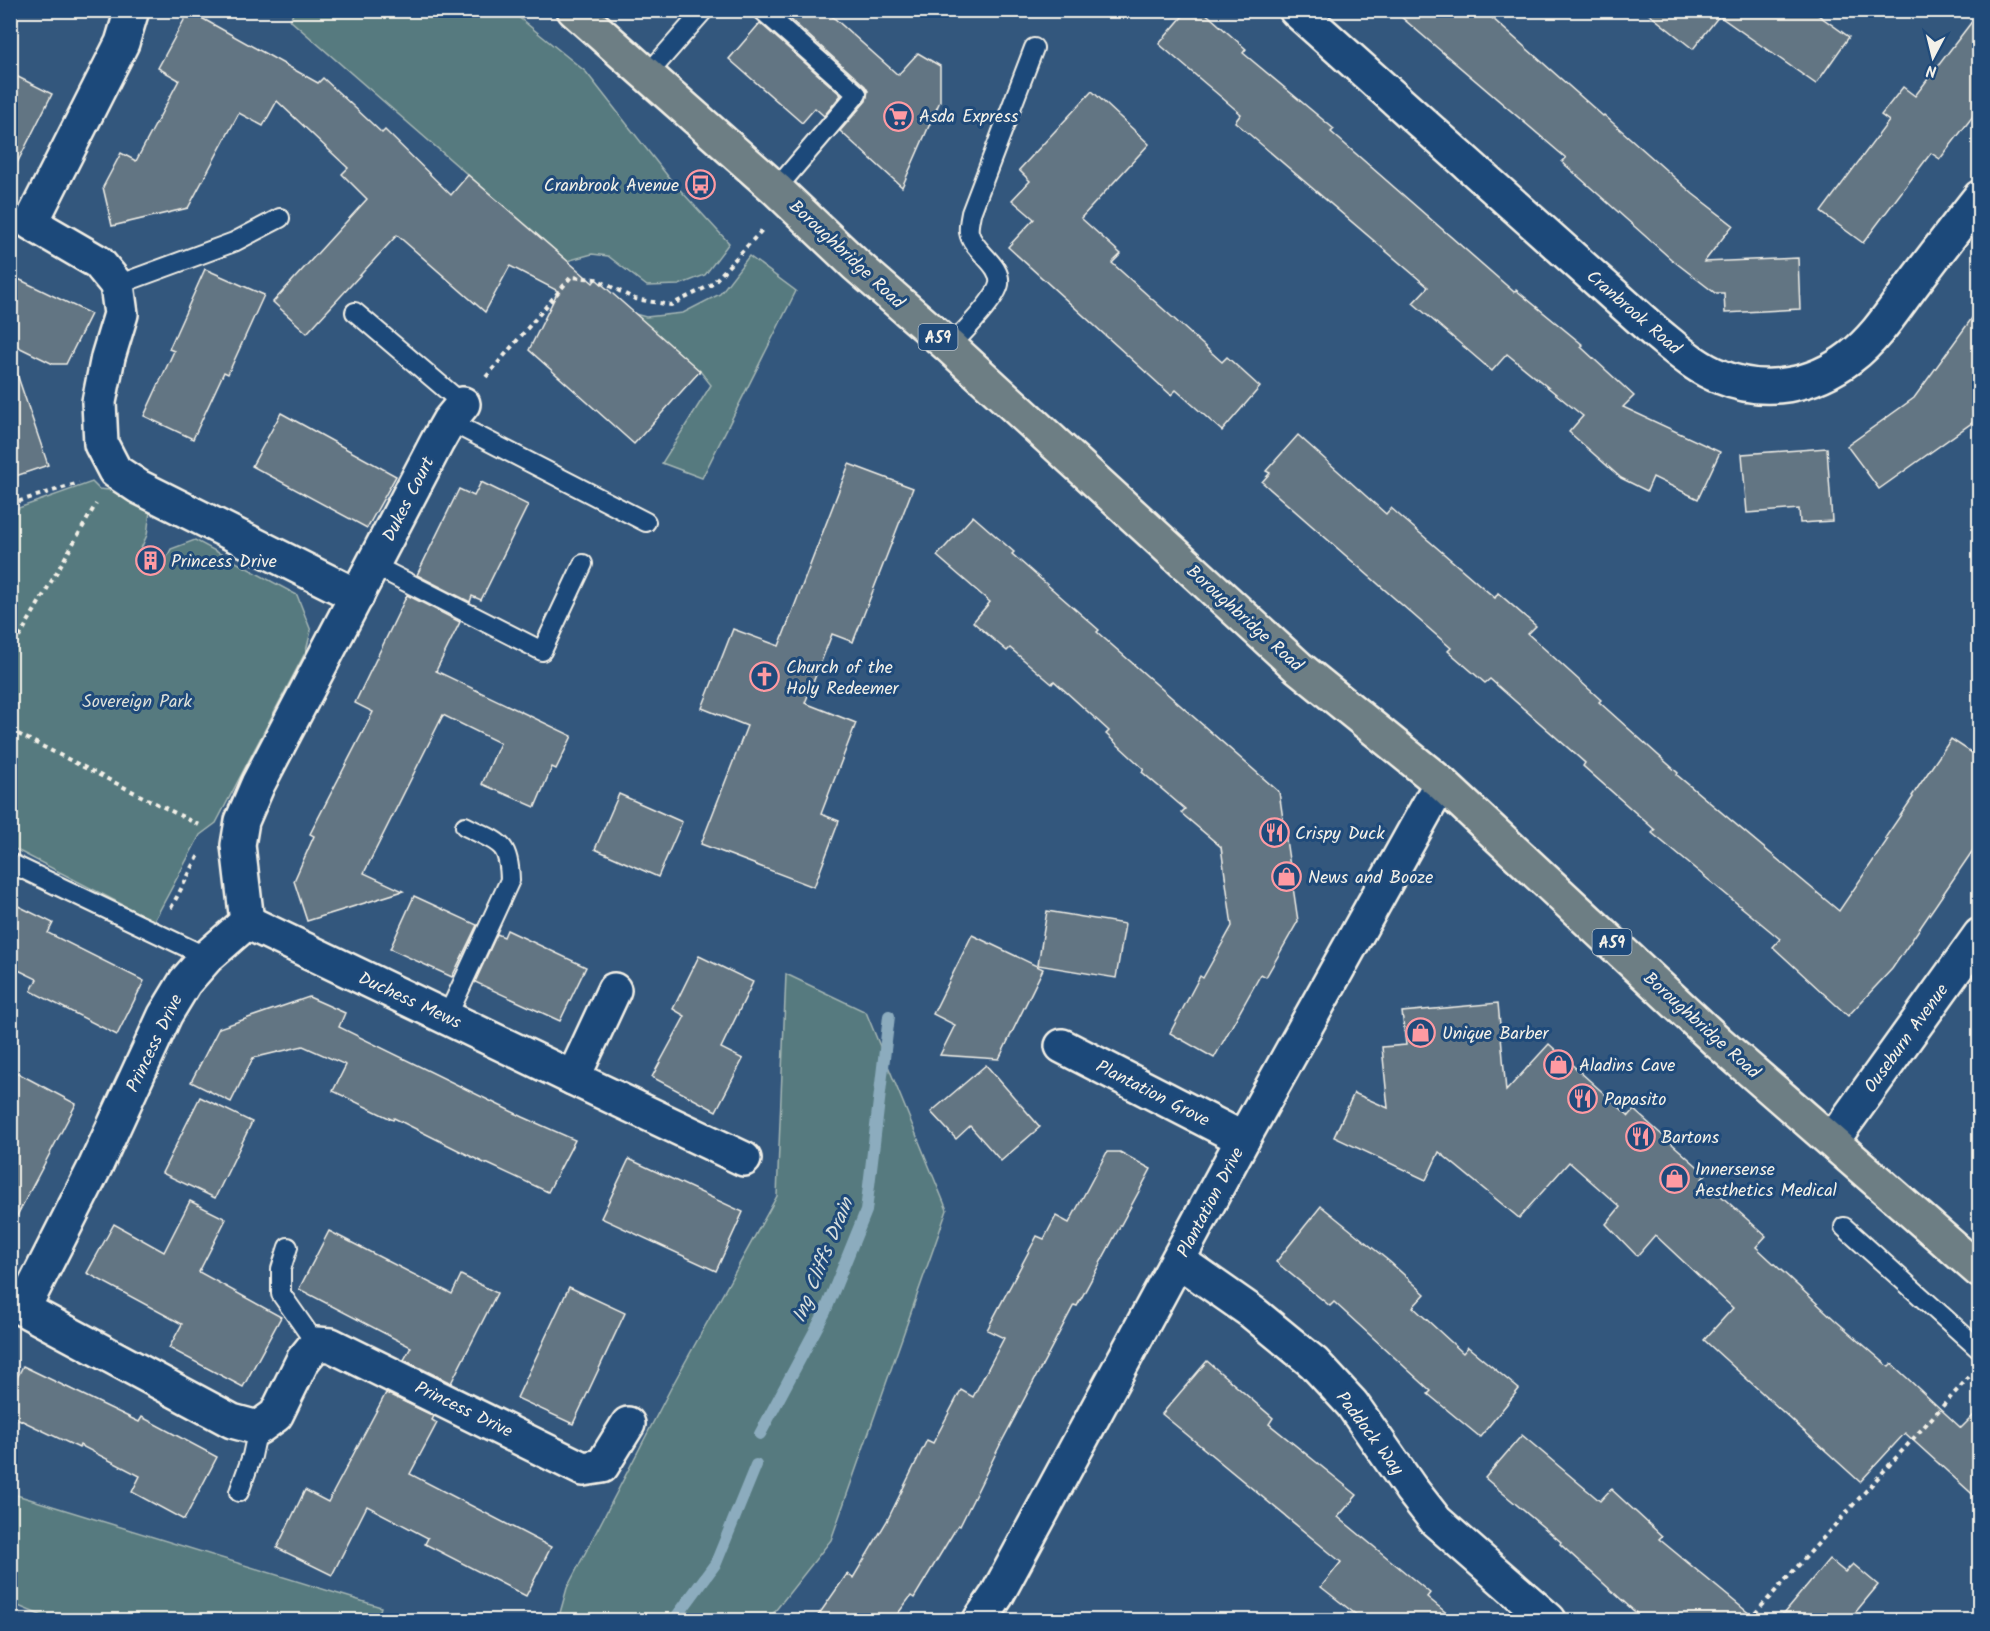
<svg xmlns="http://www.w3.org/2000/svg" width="1990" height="1631" font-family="Kalam,sans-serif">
<rect width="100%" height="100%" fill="#33577d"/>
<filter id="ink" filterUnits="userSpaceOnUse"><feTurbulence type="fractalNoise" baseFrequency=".0167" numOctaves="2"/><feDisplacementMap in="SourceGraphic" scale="12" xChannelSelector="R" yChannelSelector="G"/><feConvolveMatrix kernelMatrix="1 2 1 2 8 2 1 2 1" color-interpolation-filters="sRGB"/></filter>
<g filter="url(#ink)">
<!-- green -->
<g fill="#567a7f" stroke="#a5b6b4" stroke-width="1.5">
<path d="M 295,10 L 511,11 L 586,72 L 670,179 L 729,243 L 705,275 L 679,285 L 647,286 L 608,256 L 592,254 L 567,261 L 290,20 Z"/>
<path d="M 749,256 L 796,291 L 702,478 L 662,463 L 711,385 L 700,371 L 631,313 L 646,317 L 683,313 L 720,294 Z"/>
<path d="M 92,482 L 99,489 L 110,490 L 150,511 L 147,535 L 135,562 L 158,575 L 171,549 L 195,540 L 297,595 L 311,631 L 306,651 L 216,823 L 200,835 L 154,921 L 11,847 L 10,511 Z"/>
<path d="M 786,974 L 866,1012 L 947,1210 L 831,1540 L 768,1620 L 558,1620 L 567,1588 L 672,1386 L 777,1196 Z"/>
<path d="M 10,1493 L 381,1607 L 377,1620 L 52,1620 L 11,1603 Z"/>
</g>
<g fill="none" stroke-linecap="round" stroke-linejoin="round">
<!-- stream -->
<g stroke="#8cacbe" stroke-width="12">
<path d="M 760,1434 L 825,1312 L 866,1211 L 889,1016"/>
<path d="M 674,1620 L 716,1563 L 756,1465"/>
</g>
</g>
<!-- building -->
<g fill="#627483" stroke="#f4f1e8" stroke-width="1.5">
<path d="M 780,10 L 825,10 L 898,75 L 918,53 L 940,66 L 940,101 L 902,187 L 840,131 L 866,101 L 868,91 L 865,86 Z"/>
<path d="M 1188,10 L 1202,10 L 1246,49 L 1243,53 L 1334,129 L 1331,132 L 1514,292 L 1516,290 L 1583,345 L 1581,347 L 1634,396 L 1623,407 L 1720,452 L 1698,499 L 1653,477 L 1647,491 L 1621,478 L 1569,432 L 1583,416 L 1507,354 L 1492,371 L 1413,303 L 1428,287 L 1235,122 L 1241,114 L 1159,44 Z"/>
<path d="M 1393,10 L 1483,10 L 1603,116 L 1604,115 L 1693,194 L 1733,225 L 1704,262 L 1798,258 L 1800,309 L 1725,313 L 1724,293 L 1715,293 L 1671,259 L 1562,162 L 1566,158 Z"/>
<path d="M 1644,10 L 1811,10 L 1849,37 L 1816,84 L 1719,16 L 1693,49 Z"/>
<path d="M 189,11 L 318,83 L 323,78 L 382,133 L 385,130 L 451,195 L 468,175 L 593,283 L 596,279 L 700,371 L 634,444 L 529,350 L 558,291 L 510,266 L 485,312 L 397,235 L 307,333 L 273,302 L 367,199 L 342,174 L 348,168 L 277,101 L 263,126 L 239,113 L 188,208 L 112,226 L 103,187 L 121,153 L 136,161 L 179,80 L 158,68 Z"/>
<path d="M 1980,11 L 1980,107 L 1940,159 L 1931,153 L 1863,243 L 1821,212 L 1889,121 L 1881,115 L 1903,87 L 1915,96 Z"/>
<path d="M 760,23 L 841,95 L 824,116 L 815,108 L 802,123 L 729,59 Z"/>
<path d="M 10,73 L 52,94 L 10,177 Z"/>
<path d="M 1092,91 L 1149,144 L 1081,218 L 1121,254 L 1112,263 L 1222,362 L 1227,357 L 1260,387 L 1222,431 L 1176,390 L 1171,395 L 1008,247 L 1034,219 L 1012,200 L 1030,181 L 1019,170 Z"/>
<path d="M 205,269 L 264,295 L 228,374 L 224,372 L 193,439 L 144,416 L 174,351 L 169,349 Z"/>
<path d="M 10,275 L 91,314 L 66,364 L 53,364 L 10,343 Z"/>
<path d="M 1980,307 L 1980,417 L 1879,489 L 1847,446 L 1914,398 Z"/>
<path d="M 10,371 L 16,371 L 48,465 L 10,478 Z"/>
<path d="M 281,413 L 396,476 L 367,528 L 252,466 Z"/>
<path d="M 1298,435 L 1386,514 L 1391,508 L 1495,598 L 1498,593 L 1536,626 L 1528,634 L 1601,700 L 1599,702 L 1678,773 L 1677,775 L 1839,911 L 1888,839 L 1885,838 L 1913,797 L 1912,796 L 1951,739 L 1980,758 L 1980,840 L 1892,969 L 1848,1016 L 1773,947 L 1780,939 L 1652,833 L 1655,830 L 1583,766 L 1585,763 L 1490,679 L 1485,683 L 1448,651 L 1451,648 L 1262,482 L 1270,473 L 1266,471 Z"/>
<path d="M 1827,448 L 1832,521 L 1800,523 L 1799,509 L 1747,513 L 1742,454 Z"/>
<path d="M 849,464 L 913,488 L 853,642 L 832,634 L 805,703 L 856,723 L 821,814 L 839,821 L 814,887 L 701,844 L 747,726 L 702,708 L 733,629 L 779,646 Z"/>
<path d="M 481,482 L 528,505 L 481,600 L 472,596 L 470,602 L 417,575 L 459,489 L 474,496 Z"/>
<path d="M 973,516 L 1014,552 L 1012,554 L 1099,630 L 1097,632 L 1279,792 L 1298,921 L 1266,977 L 1261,974 L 1214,1058 L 1170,1033 L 1200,976 L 1203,978 L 1232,926 L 1221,847 L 1181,813 L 1185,809 L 1142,772 L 1144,769 L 1106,734 L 1109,731 L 1054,681 L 1052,684 L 1010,648 L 1007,651 L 973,622 L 990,602 L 937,556 Z"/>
<path d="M 407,595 L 460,622 L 436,671 L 572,736 L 556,769 L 552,767 L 535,807 L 482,784 L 500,743 L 443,715 L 364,873 L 403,891 L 307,921 L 294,881 L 314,836 L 310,834 L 373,712 L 355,703 Z"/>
<path d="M 619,794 L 682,822 L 658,877 L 595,849 Z"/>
<path d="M 414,896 L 477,925 L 452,977 L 390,949 Z"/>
<path d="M 10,902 L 53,923 L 48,933 L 144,981 L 117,1035 L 31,991 L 37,979 L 10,966 Z"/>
<path d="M 1047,911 L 1125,924 L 1116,978 L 1038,965 Z"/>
<path d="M 507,930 L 586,967 L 560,1021 L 475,982 L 497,934 L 504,937 Z"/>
<path d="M 972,935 L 1043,969 L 999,1059 L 940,1055 L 955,1025 L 933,1014 Z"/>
<path d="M 699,956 L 753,982 L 721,1048 L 743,1059 L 716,1111 L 652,1077 L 685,1016 L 673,1009 Z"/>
<path d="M 309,997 L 345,1013 L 339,1027 L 523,1117 L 575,1140 L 548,1192 L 486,1163 L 486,1164 L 394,1118 L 393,1120 L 333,1091 L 346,1065 L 303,1046 L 253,1058 L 231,1102 L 191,1082 L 219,1028 Z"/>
<path d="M 1498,1003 L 1506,1091 L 1549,1044 L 1629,1116 L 1634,1110 L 1706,1174 L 1702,1179 L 1766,1236 L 1756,1247 L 1836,1321 L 1889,1367 L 1892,1364 L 1961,1428 L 1980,1409 L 1980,1501 L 1905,1433 L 1860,1482 L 1704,1340 L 1733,1308 L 1655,1235 L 1637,1256 L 1606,1224 L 1620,1207 L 1569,1162 L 1519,1218 L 1439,1152 L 1426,1180 L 1334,1137 L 1354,1093 L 1388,1108 L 1382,1047 L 1406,1045 L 1402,1012 Z"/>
<path d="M 986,1065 L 1040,1127 L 1001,1161 L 970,1126 L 956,1139 L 931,1112 Z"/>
<path d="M 10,1069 L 76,1104 L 10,1229 Z"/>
<path d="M 200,1097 L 252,1122 L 215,1198 L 162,1173 Z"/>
<path d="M 1107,1152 L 1120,1152 L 1151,1169 L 1077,1306 L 1074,1305 L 1000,1445 L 960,1526 L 958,1525 L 914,1598 L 911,1596 L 893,1620 L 815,1620 L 847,1574 L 853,1578 L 887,1521 L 927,1440 L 933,1443 L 961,1390 L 973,1397 L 1004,1338 L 987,1330 L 1037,1236 L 1044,1239 L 1056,1216 L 1069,1223 Z"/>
<path d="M 629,1159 L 743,1212 L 716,1271 L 601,1218 Z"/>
<path d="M 190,1201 L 226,1219 L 199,1272 L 281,1317 L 243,1387 L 169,1348 L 182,1324 L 87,1273 L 114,1224 L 164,1252 Z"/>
<path d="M 1321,1206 L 1390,1262 L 1425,1294 L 1413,1307 L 1463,1353 L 1468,1347 L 1519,1389 L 1480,1437 L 1428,1394 L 1431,1391 L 1334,1302 L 1330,1306 L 1276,1262 Z"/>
<path d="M 329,1231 L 452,1294 L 461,1275 L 497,1293 L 451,1383 L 404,1360 L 411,1347 L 299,1289 Z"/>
<path d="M 569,1287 L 625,1313 L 573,1424 L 517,1398 Z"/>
<path d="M 1207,1361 L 1273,1418 L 1269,1424 L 1357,1495 L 1338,1517 L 1430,1593 L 1427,1597 L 1455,1620 L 1363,1620 L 1321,1587 L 1341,1562 L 1162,1414 Z"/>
<path d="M 23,1366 L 139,1422 L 142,1417 L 217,1457 L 184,1520 L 132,1492 L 140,1476 L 80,1445 L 79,1448 L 10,1415 L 10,1392 Z"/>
<path d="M 386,1393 L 434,1416 L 432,1420 L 437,1423 L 410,1474 L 551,1547 L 526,1596 L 425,1544 L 428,1538 L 367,1506 L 332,1575 L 277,1548 L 305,1490 L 328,1502 Z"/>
<path d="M 1522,1435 L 1600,1501 L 1611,1489 L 1662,1536 L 1659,1539 L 1757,1620 L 1644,1620 L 1560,1544 L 1561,1542 L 1485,1478 Z"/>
<path d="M 1829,1559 L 1845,1572 L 1853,1564 L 1878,1585 L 1849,1620 L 1778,1620 Z"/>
</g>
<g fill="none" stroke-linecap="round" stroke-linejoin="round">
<defs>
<g id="service">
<path d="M 762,10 L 857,94 L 776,189"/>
<path d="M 647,75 L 704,10"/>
<path d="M 117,285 L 234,242 L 280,218"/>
<path d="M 355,312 L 463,404"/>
<path d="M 950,347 C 961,334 996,300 999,284 C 1002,264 972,251 969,232 C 968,227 970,219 971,213 L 1034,48"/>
<path d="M 449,421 L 646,522"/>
<path d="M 373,565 L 542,651 L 583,564"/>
<path d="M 10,863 L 207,957"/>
<path d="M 447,1017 L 510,880 C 509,840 498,843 465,826"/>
<path d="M 1844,1227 L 1980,1350"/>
<path d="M 288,1247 L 281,1269 L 281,1294 L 316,1344"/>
<path d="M 239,1492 L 252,1456 L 258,1428"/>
</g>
<g id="minor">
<path d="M 132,10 L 122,43 L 31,223 L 98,262 L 117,285 L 121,314 L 108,357 L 99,402 L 101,444 L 115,471 L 139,487 L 357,596"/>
<path d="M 1296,10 L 1654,331 C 1675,348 1696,368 1721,377 C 1765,395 1813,386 1851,357 C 1876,338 1894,309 1913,284 C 1935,255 1957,226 1980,197"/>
<path d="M 247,922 L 207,957 L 185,982 L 165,1015 L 96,1165 L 23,1309 L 232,1421 L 258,1428 L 276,1415 L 303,1360 L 316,1344 L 331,1345 L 583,1469 L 602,1466 L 628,1424"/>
<path d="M 247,922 L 238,845 L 242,821 L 258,784 L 437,442 L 449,421 L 463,404"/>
<path d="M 247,922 L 573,1078 L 614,990"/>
<path d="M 1062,1046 L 1243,1139"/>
<path d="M 573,1078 L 744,1159"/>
<path d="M 1832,1141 L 1980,935"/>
<path d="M 1179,1261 L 1252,1312 L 1314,1363 L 1352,1404 L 1411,1489 L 1436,1521 L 1549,1620"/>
<path d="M 980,1620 L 997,1595 L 1243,1139 L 1441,783"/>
</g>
<path id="primary" d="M 574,10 L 776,189 L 856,265 L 950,347 L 1298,667 L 1441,783 L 1718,1042 L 1980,1271"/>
</defs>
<!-- service casing -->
<use href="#service" stroke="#f4f1e8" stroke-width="22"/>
<!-- minor casing -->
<use href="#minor" stroke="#f4f1e8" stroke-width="38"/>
<!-- primary casing -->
<use href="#primary" stroke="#f4f1e8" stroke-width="38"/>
<!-- path -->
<g stroke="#f4f1e8" stroke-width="4" stroke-dasharray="4.5 4.5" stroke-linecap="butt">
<path d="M 486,377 L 571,277 L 596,279 L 635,299 L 671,305 L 711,285 L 764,228"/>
<path d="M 10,504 L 79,483"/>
<path d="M 10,653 L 96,504"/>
<path d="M 10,730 L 203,827"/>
<path d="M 171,908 L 200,853"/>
<path d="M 1749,1620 L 1969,1377"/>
</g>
<!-- service -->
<use href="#service" stroke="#1f4a7a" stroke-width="18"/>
<!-- minor -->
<use href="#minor" stroke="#1f4a7a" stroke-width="33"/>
<!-- primary -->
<use href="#primary" stroke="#6d7e84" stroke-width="33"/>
</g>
</g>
<!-- icons -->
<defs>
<symbol id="supermarket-ring" viewBox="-11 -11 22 22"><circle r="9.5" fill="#1f4a7a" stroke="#ff9aa2" stroke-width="1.5"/><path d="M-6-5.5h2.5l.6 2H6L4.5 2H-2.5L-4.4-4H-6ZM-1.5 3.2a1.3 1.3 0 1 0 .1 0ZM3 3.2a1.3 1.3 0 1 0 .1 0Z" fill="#ff9aa2"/></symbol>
<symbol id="bus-ring" viewBox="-11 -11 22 22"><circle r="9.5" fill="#1f4a7a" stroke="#ff9aa2" stroke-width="1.5"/><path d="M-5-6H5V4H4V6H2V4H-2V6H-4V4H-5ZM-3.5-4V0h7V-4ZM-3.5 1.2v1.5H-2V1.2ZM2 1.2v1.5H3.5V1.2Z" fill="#ff9aa2"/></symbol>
<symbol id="building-ring" viewBox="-11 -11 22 22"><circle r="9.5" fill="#1f4a7a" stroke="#ff9aa2" stroke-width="1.5"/><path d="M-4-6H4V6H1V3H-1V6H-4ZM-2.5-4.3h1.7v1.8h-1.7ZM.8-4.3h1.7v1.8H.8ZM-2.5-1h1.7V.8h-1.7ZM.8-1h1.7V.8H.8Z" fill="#ff9aa2"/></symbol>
<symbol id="church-ring" viewBox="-11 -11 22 22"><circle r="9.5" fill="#1f4a7a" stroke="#ff9aa2" stroke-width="1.5"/><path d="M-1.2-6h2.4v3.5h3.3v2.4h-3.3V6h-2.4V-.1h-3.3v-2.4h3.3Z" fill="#ff9aa2"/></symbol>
<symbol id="restaurant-ring" viewBox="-11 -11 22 22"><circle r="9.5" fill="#1f4a7a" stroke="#ff9aa2" stroke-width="1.5"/><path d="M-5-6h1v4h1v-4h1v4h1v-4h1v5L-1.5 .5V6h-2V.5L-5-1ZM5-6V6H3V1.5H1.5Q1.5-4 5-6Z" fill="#ff9aa2"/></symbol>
<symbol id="shop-ring" viewBox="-11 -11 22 22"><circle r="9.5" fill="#1f4a7a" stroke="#ff9aa2" stroke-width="1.5"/><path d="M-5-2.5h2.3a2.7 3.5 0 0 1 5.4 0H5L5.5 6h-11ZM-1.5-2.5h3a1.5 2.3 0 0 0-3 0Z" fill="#ff9aa2"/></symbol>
</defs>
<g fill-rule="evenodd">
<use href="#supermarket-ring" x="882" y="100" width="33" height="33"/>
<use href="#bus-ring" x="684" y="168" width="33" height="33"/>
<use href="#building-ring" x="134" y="544" width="33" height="33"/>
<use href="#church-ring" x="748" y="660" width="33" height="33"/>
<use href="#restaurant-ring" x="1258" y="816" width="33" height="33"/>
<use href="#shop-ring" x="1270" y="860" width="33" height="33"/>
<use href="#shop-ring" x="1404" y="1016" width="33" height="33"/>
<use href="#shop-ring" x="1542" y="1048" width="33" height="33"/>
<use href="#restaurant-ring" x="1566" y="1082" width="33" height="33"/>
<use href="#restaurant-ring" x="1624" y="1120" width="33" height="33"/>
<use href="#shop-ring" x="1658" y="1162" width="33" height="33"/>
</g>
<g text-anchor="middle" stroke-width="6" stroke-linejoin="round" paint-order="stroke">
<!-- shield labels -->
<g fill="#1f4a7a" stroke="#b4bfc7" stroke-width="1.5">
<rect x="918.5" y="324" width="39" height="26" rx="4.5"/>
<rect x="1592.5" y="929" width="39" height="26" rx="4.5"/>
</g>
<g font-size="16" font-weight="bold" fill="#f4f1e8">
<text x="938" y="343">A59</text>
<text x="1612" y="948">A59</text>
</g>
<!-- poi labels -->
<g font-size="18" fill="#f4f1e8" stroke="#1f4a7a" text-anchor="start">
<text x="919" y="122">Asda Express</text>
<text x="679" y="191" text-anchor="end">Cranbrook Avenue</text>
<text x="171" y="567">Princess Drive</text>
<text x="786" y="673">Church of the<tspan x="786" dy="21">Holy Redeemer</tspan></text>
<text x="1295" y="839">Crispy Duck</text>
<text x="1308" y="883">News and Booze</text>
<text x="1442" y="1039">Unique Barber</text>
<text x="1579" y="1071">Aladins Cave</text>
<text x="1604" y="1105">Papasito</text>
<text x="1661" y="1143">Bartons</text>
<text x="1695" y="1175">Innersense<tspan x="1695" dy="21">Aesthetics Medical</tspan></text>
</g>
<!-- street labels -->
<g font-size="18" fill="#f4f1e8" stroke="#1f4a7a">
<text transform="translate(847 254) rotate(43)" y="6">Boroughbridge Road</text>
<text transform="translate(1634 312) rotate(41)" y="6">Cranbrook Road</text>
<text transform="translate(408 499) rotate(-63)" y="6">Dukes Court</text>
<text transform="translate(1245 618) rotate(42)" y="6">Boroughbridge Road</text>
<text transform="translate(410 1000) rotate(25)" y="6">Duchess Mews</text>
<text transform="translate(1702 1025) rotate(42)" y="6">Boroughbridge Road</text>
<text transform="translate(1906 1038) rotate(-54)" y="6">Ouseburn Avenue</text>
<text transform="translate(154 1043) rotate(-64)" y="6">Princess Drive</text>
<text transform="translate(1153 1093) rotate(27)" y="6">Plantation Grove</text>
<text transform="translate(1210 1202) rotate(-62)" y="6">Plantation Drive</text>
<text transform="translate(464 1409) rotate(26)" y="6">Princess Drive</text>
<text transform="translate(1370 1433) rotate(53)" y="6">Paddock Way</text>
</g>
<!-- park labels -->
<g font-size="18" fill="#dcdfd8" stroke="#1f4a7a">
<text x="137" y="707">Sovereign Park</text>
</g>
<!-- water labels -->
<g font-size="20" font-style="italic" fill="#dae0de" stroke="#1f4a7a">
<text transform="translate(822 1260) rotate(-68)" y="7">Ing Cliffs Drain</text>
</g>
</g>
<!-- margin -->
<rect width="1990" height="1631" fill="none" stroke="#1f4a7a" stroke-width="36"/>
<rect x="18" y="18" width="1954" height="1595" fill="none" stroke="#f4f1e8" stroke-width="2" filter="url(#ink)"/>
<!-- north arrow -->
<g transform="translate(1933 57) rotate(187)" stroke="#1f4a7a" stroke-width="4.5" paint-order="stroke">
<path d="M0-4.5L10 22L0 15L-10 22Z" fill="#f4f1e8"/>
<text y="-9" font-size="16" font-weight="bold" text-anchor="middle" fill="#f4f1e8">N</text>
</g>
</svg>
